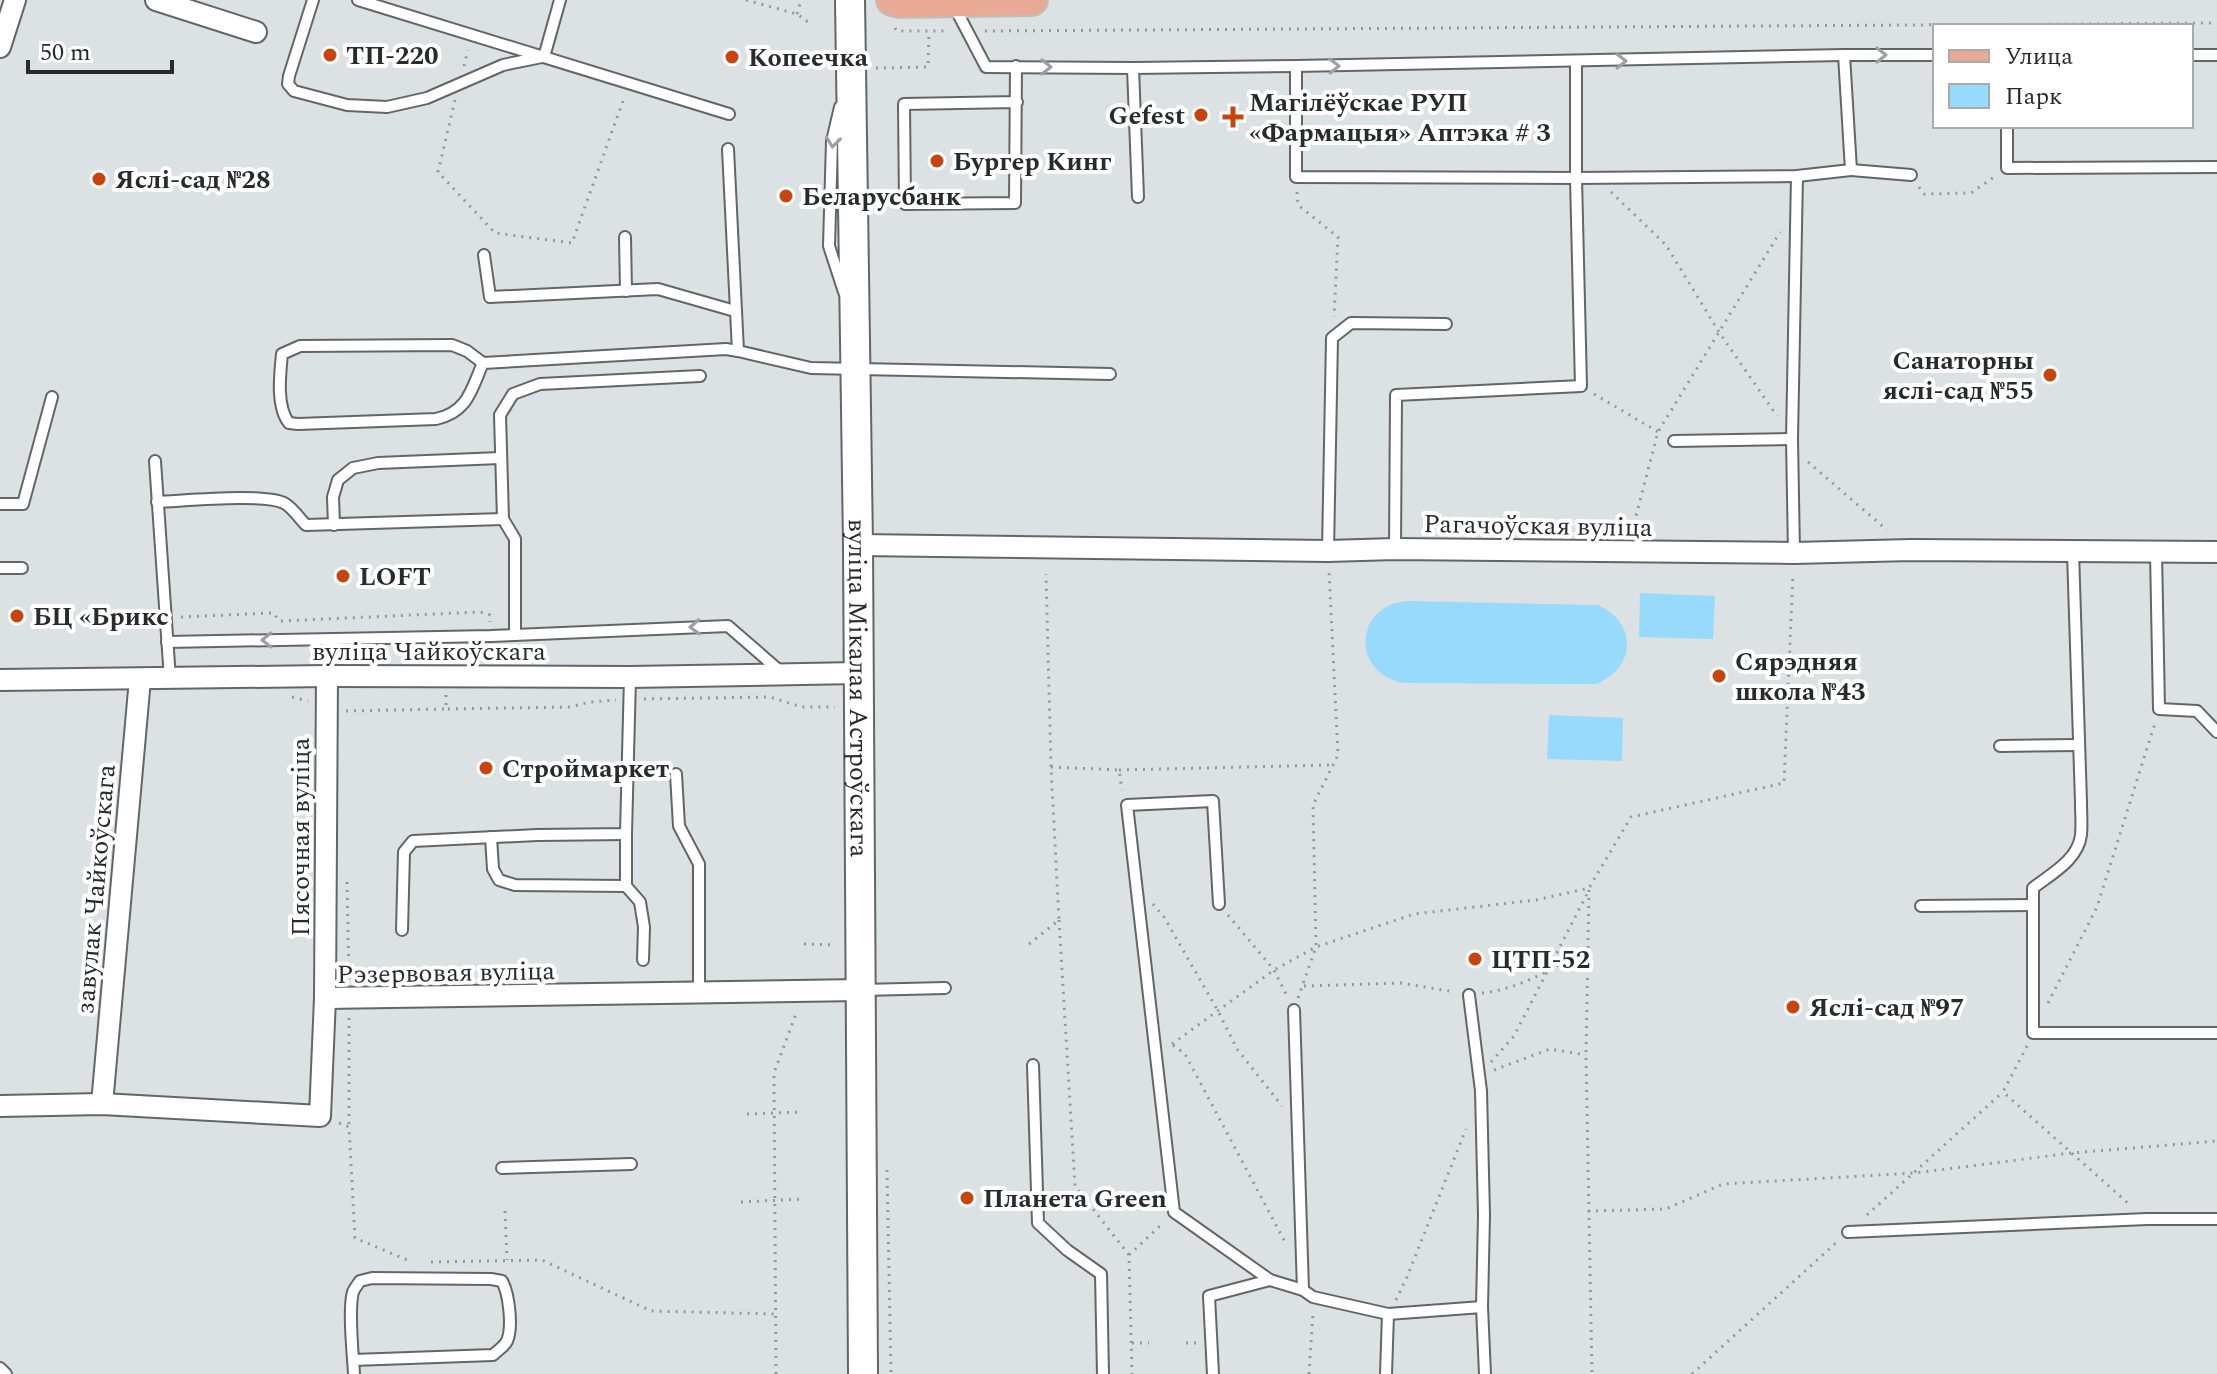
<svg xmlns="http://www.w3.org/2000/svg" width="2217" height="1374" font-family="Spectral,serif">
<rect width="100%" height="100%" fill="#dce1e3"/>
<!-- green -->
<g fill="#97dafc">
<path d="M 1640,593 L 1715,596 L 1713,639 L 1639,637 Z"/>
<path d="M 1407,601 L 1598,605 C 1638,623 1636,668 1596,684 L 1404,683 C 1351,674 1353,606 1407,601 Z"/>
<path d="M 1549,715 L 1623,718 L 1622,761 L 1547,759 Z"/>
</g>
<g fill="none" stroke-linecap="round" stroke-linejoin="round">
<defs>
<g id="lane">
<path d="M 313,0 L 289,76 L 288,84 L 294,91 L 347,105 L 387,107 L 427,98 L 503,65 L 542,57"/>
<path d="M 358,0 L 729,114"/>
<path d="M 954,6 L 986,67 L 1133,68 L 1296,66 L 1844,55 L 1935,55"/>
<path d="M 2191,55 L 2217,55"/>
<path d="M 544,57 L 560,0"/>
<path d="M 1016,66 L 1015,203 L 905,204 L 904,104 L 1017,102"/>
<path d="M 1296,66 L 1296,177 L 1576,178 L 1797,176 L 1851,170 L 1844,55"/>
<path d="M 1133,68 L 1138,197"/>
<path d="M 840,107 L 832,141 L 829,246 L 844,292"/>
<path d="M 2007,126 L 2007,168 L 2217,167"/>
<path d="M 728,149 L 738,351 L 811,368 L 1110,374"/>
<path d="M 1851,170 L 1911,175"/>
<path d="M 625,237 L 626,291"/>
<path d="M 484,255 L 490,297 L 658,289 L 735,311"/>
<path d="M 483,363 L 467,351 L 452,345 L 300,346 L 282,354 C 280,374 276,407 289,423 L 298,424 L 436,419 C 468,412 471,390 483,363 L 726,349 L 738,351"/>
<path d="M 1674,441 L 1792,439"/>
<path d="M 155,461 L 170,679"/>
<path d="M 157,502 C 184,501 264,493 284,503 C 292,507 299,518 306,525 L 503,519"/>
<path d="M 0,504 L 23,504 L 52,397"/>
<path d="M 334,525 L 333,497 L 338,480 L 353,468 L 378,463 L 500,458"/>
<path d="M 1395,549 L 1396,395 L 1581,386 L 1576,178 L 1576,62"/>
<path d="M 1328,551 L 1332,338 L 1351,323 L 1446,324"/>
<path d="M 2073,552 L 2081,802 C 2081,813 2082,824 2081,835 C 2078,860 2051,874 2033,888 L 2033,1033 L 2217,1033"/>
<path d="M 1794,553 L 1792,439 L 1797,176"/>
<path d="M 2156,553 L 2159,709 L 2197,711 L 2217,732"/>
<path d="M 0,568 L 22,568"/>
<path d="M 515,635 L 515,539 L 503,519 L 500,415 L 513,394 L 540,384 L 700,376"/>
<path d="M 167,642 L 491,636 L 728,626 L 781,672"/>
<path d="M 2000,746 L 2079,745"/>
<path d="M 676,774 L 679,826 L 699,864 L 699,994"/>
<path d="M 491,837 L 493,869 L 499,880 L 515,885 L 626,886 L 626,834"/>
<path d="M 626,886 L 640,902 L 644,927 L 643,960"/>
<path d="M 1219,904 L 1213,801 L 1127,805 L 1174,1212 L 1270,1280 L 1303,1290 L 1313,1297 L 1388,1314 L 1482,1307"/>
<path d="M 1921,906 L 2033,905"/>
<path d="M 402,930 L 404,852 L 413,841 L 537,835 L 626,834 L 630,677"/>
<path d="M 862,990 L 945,988"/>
<path d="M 1469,995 L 1481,1091 L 1484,1215 L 1482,1307 L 1485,1374"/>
<path d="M 1294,1010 L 1303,1290"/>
<path d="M 1033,1065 L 1038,1223 L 1067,1250 L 1101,1274 L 1103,1374"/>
<path d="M 502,1168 L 631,1164"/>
<path d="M 1848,1232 L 2147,1219 L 2217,1219"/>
<path d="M 353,1360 L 493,1355 C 498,1350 504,1347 507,1341 C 513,1327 509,1294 502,1281 L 491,1279 L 372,1278 L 360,1281 C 358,1284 354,1289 353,1292 C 348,1309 353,1355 354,1374"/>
<path d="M 0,1368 L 6,1374"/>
<path d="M 1213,1374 L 1209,1296 L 1270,1280"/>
<path d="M 1386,1374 L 1388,1314"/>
</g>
<g id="street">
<path d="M 156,0 L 256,32"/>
<path d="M 0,47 L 15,0"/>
<path d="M 858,545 L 1328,551 L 1395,549 L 1794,553 L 1911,550 L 2217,552"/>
<path d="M 0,680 L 327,676 L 630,677 L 858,673"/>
<path d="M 325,998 L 860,990"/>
<path d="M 102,1104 L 140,679"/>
<path d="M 0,1106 L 102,1104 L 320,1116 L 325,998 L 327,676"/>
</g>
<g id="secondary">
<path id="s1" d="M 850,0 L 858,545 L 863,1374"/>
</g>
<path id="primary" d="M 892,0 L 899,2 L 1032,0"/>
</defs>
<!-- lane casing -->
<use href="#lane" stroke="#626668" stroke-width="14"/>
<!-- street casing -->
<use href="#street" stroke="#626668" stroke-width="24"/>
<!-- secondary casing -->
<use href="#secondary" stroke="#626668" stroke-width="32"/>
<!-- primary casing -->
<use href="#primary" stroke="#bebfbf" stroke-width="34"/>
<!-- path -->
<g stroke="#94989a" stroke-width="3" stroke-dasharray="2 6" stroke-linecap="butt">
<path d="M 746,0 L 797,14 L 812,25"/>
<path d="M 797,14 L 801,0"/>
<path d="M 895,28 L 897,31 L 949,31"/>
<path d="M 985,31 L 2217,23"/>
<path d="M 464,66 L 468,50"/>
<path d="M 876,68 L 928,67 L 929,31"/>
<path d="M 455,100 L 438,172 L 495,233 L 572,243 L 624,98"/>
<path d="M 1919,187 L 1924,194 L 1971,193 L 1997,175"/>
<path d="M 1297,192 L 1298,205 L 1338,237 L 1334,317"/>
<path d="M 1611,192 L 1666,245 L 1719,332 L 1777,416"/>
<path d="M 1594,394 L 1660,433"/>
<path d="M 1808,462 L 1887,530"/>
<path d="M 1632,531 L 1658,432 L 1780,232"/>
<path d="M 181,617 L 271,613 L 275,614 L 278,620 L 281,621 L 479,612 L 486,613 L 490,615 L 490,622"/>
<path d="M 446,695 L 446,709 L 570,707 L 590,702 L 616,700"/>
<path d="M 292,697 L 308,701"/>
<path d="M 644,699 L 770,697 L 802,707 L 835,707"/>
<path d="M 346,711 L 446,709"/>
<path d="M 1051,767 L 1119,770 L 1122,790"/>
<path d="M 1119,770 L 1331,765"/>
<path d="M 347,882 L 349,979"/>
<path d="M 1589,890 L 1586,1055 L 1592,1374"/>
<path d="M 1153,904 L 1164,917 L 1218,1011 L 1237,1049 L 1282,1106"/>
<path d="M 1228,915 L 1274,970 L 1287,996"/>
<path d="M 1059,920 L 1075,1186 L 1129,1255 L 1132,1374"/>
<path d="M 804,944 L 835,945"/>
<path d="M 1029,944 L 1059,920 L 1051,767 L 1046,574"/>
<path d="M 1304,986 L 1401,983 L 1455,992"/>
<path d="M 1482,993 C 1521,989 1555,967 1588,948"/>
<path d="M 1298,998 L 1316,947 L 1313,805 L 1338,755 L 1329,571"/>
<path d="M 2048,1003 L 2097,907 L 2155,723"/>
<path d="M 349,1018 L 349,1127"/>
<path d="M 1172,1044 L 1274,970 L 1316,947 L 1414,914 L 1536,900 L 1589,888 L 1631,817 L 1784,783 L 1793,573"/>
<path d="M 1173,1045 L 1185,1054 L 1285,1242"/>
<path d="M 2027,1046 L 2003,1092 L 2129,1204"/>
<path d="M 1491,1062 L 1514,1036 L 1588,892"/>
<path d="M 1494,1070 L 1550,1049 L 1586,1055"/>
<path d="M 747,1114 L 803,1112"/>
<path d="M 339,1123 L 349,1127 L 355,1238 L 412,1262"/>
<path d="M 887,1170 L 891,1374"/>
<path d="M 741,1202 L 804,1199"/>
<path d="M 505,1211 L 507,1260"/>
<path d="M 1588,1211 L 1666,1209 L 1723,1184 L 1914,1173 L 2072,1153 L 2217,1141"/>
<path d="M 1867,1215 L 2003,1092"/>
<path d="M 1129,1255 L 1164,1222"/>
<path d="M 431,1262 L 542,1260 L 651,1311 L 776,1314"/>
<path d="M 1396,1300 L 1407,1277 L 1466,1129"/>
<path d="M 1132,1343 L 1149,1343"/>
<path d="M 1186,1343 L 1198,1343"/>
<path d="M 776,1374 L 774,1073 L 797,1011"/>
<path d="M 1309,1374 L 1313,1313"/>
<path d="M 1692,1374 L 1837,1242"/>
</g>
<!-- lane -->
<use href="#lane" stroke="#fff" stroke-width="10"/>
<!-- street -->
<use href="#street" stroke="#fff" stroke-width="20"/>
<!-- secondary -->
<use href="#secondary" stroke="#fff" stroke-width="28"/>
<!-- primary -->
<use href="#primary" stroke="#e8aa96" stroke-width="30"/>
</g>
<!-- one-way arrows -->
<defs><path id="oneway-chevron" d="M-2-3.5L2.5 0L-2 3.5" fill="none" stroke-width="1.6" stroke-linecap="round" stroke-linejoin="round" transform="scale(2)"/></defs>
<g stroke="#9e9fa0">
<use href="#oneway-chevron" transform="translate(1881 55)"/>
<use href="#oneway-chevron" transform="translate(1621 61) rotate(-1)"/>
<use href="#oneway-chevron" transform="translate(1334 66) rotate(-1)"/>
<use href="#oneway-chevron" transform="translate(1046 67) rotate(1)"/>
<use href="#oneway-chevron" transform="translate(833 142) rotate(97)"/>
<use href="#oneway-chevron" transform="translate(695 627) rotate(177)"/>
<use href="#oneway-chevron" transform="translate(267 640) rotate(179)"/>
</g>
<!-- markers -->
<g fill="#ca4409" stroke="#fff" stroke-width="3">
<circle cx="330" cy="55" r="8"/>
<circle cx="732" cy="57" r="8"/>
<circle cx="1201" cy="115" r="8"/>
<path d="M1229 105h8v8h8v8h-8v8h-8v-8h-8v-8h8z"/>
<circle cx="937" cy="161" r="8"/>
<circle cx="99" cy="179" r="8"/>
<circle cx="786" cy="196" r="8"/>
<circle cx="2050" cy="375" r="8"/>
<circle cx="343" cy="576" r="8"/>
<circle cx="17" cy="616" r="8"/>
<circle cx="1719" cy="676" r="8"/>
<circle cx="486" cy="768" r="8"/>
<circle cx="1475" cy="959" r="8"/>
<circle cx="1793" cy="1007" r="8"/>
<circle cx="967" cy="1198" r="8"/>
</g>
<g text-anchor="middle" stroke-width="8" stroke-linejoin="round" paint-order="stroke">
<!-- poi labels -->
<g font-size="26" font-weight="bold" fill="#282a2b" stroke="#fff" text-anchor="start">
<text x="346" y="64">ТП-220</text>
<text x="748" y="66">Копеечка</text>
<text x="1249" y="111">Магілёўскае РУП<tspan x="1249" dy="30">«Фармацыя» Аптэка # 3</tspan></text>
<text x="1185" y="124" text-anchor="end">Gefest</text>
<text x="953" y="170">Бургер Кинг</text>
<text x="115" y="188">Яслі-сад №28</text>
<text x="802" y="205">Беларусбанк</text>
<text x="2034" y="369" text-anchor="end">Санаторны<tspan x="2034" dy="30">яслі-сад №55</tspan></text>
<text x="359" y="585">LOFT</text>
<text x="33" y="625">БЦ «Брикс</text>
<text x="1735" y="670">Сярэдняя<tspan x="1735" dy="30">школа №43</tspan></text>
<text x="502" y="777">Строймаркет</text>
<text x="1491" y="968">ЦТП-52</text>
<text x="1809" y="1016">Яслі-сад №97</text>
<text x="983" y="1207">Планета Green</text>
</g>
<!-- street labels -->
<g font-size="26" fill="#282a2b" stroke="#fff">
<text transform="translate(1538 525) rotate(1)" y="9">Рагачоўская вуліца</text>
<text x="429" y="660">вуліца Чайкоўскага</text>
<text dy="9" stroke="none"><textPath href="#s1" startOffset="688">вуліца Мікалая Астроўскага</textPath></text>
<text transform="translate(300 837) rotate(-90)" y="9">Пясочная вуліца</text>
<text transform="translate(95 889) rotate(-85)" y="9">завулак Чайкоўскага</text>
<text transform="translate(446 972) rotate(-1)" y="9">Рэзервовая вуліца</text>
</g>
</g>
<!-- legend -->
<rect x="1933" y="24" width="260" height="104" fill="#ffffff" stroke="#a9aaaa" stroke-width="2"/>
<rect x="1949" y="50" width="40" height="12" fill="#e8aa96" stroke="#a9aaaa" stroke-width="2"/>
<text x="2005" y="64" font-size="24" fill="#282a2b">Улица</text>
<rect x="1949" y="84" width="40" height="24" fill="#97dafc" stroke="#a9aaaa" stroke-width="2"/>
<text x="2005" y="104" font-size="24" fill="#282a2b">Парк</text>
<!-- scale -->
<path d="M28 60v12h144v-12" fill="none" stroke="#282a2b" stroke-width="4"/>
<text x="40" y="60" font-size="24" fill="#282a2b" stroke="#ffffff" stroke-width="6" paint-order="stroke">50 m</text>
</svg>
